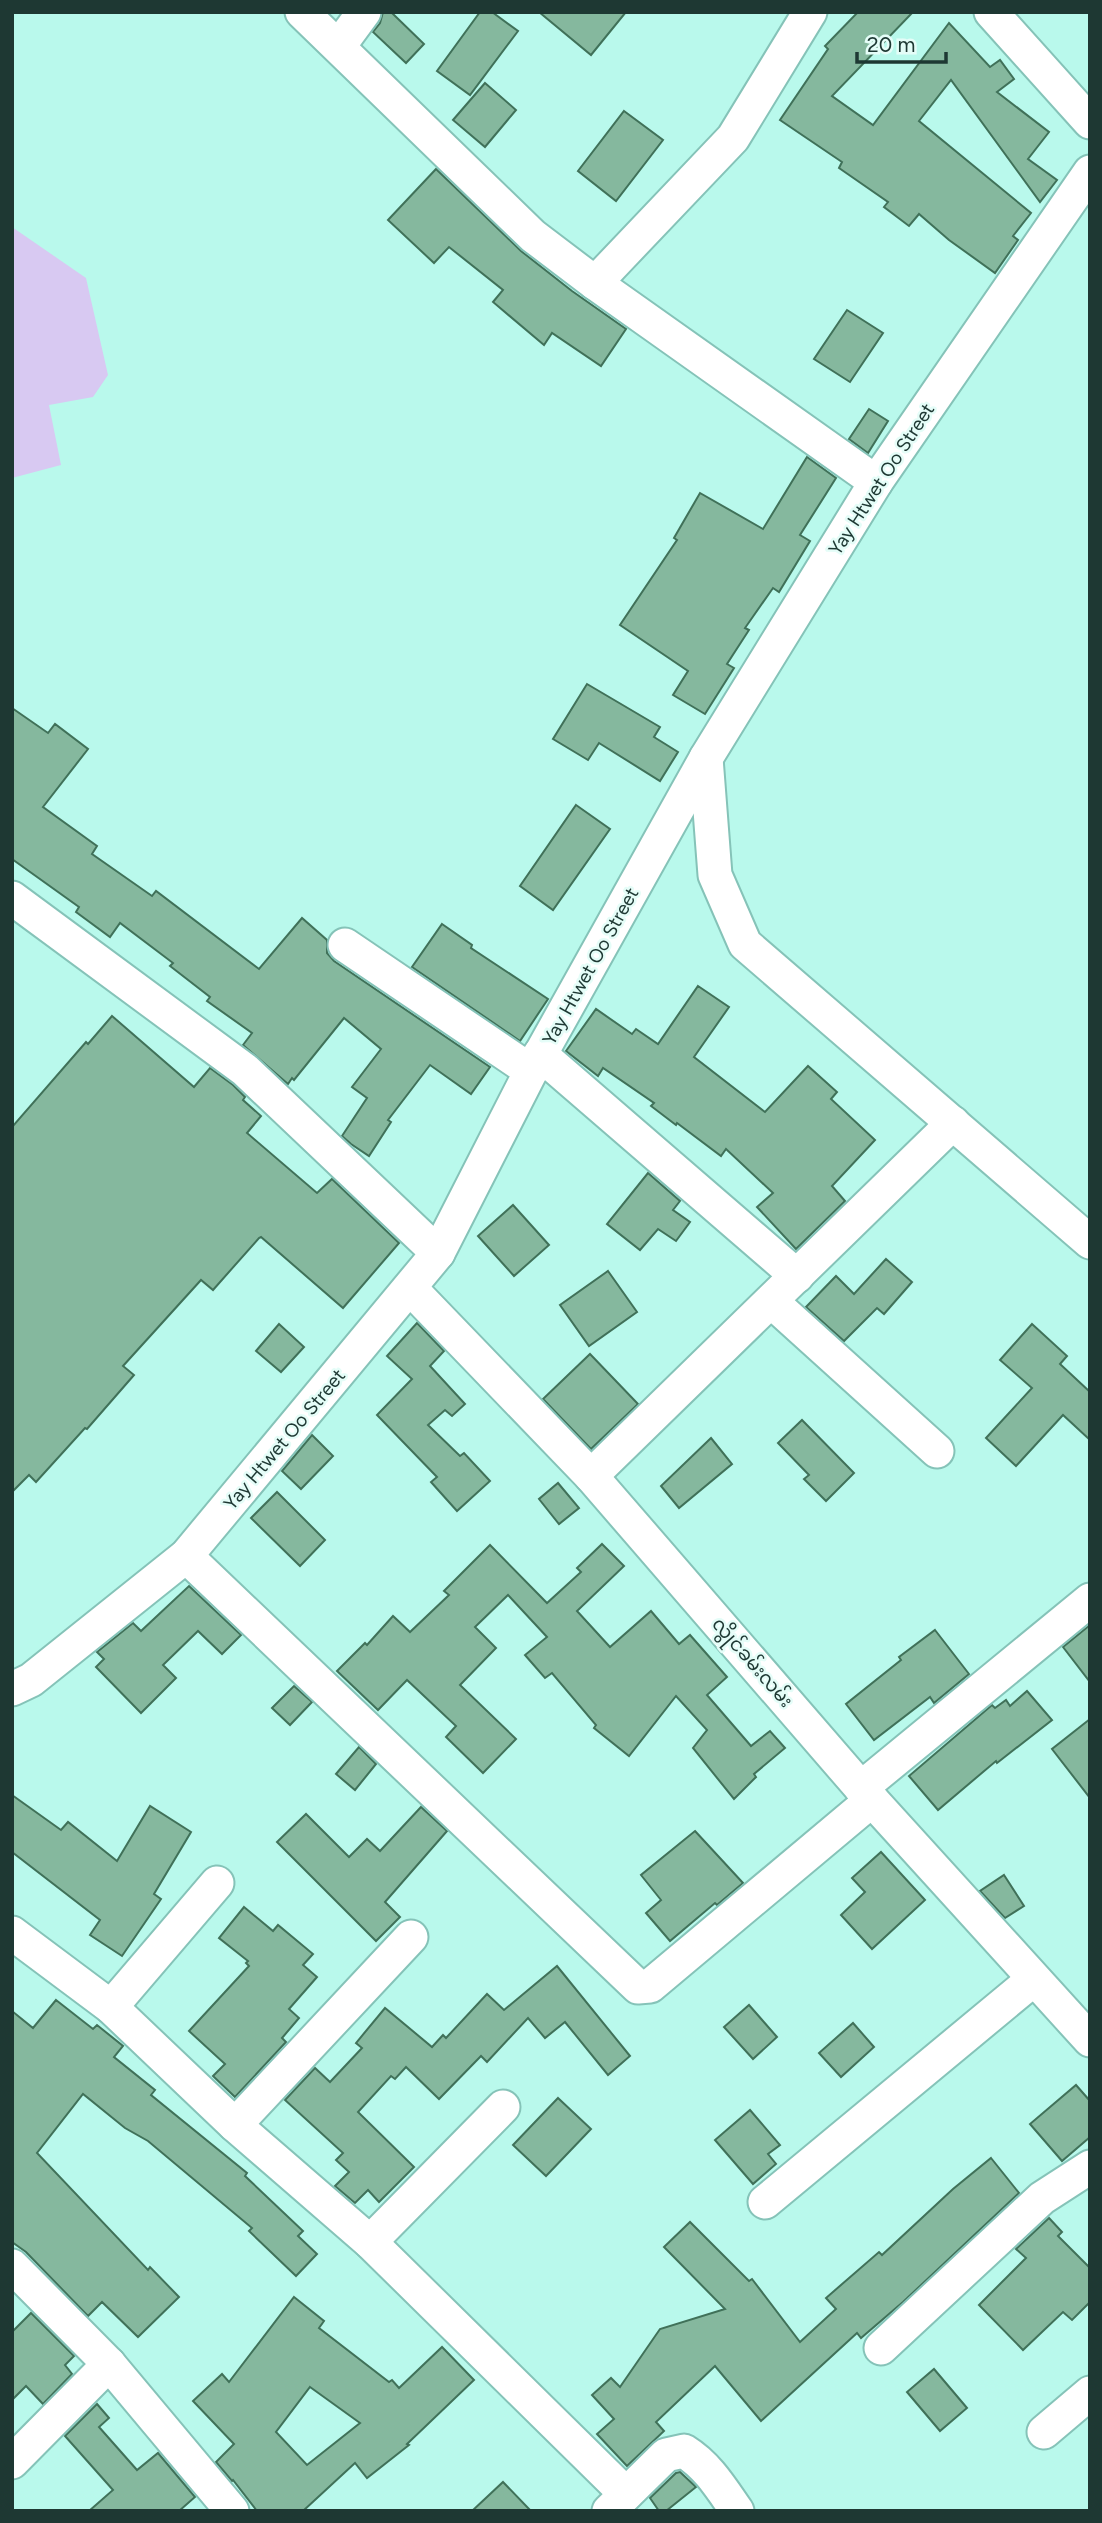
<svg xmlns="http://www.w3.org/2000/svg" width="1102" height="2523" font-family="Figtree,'Noto Sans Myanmar',sans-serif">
<rect width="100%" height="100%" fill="#b9f9ec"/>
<!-- water -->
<path fill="#d8c9f2" d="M 12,227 L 86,278 L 108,375 L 93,397 L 49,405 L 61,465 L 12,478 Z"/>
<!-- building -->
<g fill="#85b89e" stroke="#407159" stroke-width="2" fill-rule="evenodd">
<path d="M 383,12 L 391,12 L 424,44 L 406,63 L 373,32 L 380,23 Z"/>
<path d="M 480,12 L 492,12 L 518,31 L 470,95 L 437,71 Z"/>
<path d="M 539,12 L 626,12 L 591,55 Z"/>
<path d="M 858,12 L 913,12 L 832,96 L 873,125 L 949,23 L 990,67 L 1000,60 L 1014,79 L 997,92 L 1049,132 L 1028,159 L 1057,180 L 1040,202 L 951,80 L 919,121 L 1031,213 L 1013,236 L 1018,240 L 995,273 L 949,240 L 919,214 L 909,226 L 884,207 L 888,202 L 839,168 L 842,162 L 780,120 L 828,49 L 825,46 Z"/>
<path d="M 485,83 L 516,110 L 485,147 L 453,120 Z"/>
<path d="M 624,111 L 663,140 L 616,201 L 578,171 Z"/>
<path d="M 436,169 L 521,251 L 572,291 L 626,329 L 601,366 L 552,333 L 544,345 L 493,302 L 503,290 L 449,247 L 434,263 L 388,220 Z"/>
<path d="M 847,310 L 883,333 L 850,382 L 814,359 Z"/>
<path d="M 869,409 L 888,421 L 868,453 L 849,439 Z"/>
<path d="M 807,457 L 836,478 L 800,535 L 810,541 L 779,592 L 773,588 L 745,628 L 749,630 L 727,664 L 734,668 L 705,714 L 673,695 L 688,671 L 620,625 L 677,540 L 674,538 L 700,493 L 763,529 Z"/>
<path d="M 587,684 L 660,727 L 654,737 L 678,752 L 660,781 L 599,743 L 588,760 L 553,739 Z"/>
<path d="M 12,708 L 48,733 L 55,724 L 88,749 L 43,807 L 97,846 L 92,854 L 152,896 L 156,891 L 259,969 L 302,918 L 327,940 L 327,953 L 334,961 L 490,1067 L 471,1094 L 430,1065 L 388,1120 L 391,1122 L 369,1156 L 351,1144 L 342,1136 L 367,1098 L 352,1087 L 381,1049 L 344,1018 L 294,1080 L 292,1078 L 288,1084 L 243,1045 L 252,1033 L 207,1001 L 210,997 L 170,966 L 173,963 L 120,923 L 110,937 L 76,912 L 79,907 L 12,859 Z"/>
<path d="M 576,805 L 610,829 L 553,910 L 520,886 Z"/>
<path d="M 442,924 L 472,945 L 471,948 L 548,999 L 520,1041 L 412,967 Z"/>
<path d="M 698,986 L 729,1007 L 694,1057 L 765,1112 L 808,1066 L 837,1092 L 831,1099 L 875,1140 L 832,1186 L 845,1201 L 796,1249 L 757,1207 L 773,1193 L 726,1149 L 721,1156 L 677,1123 L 676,1125 L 651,1106 L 654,1103 L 603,1068 L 598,1076 L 566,1051 L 596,1009 L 632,1034 L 636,1029 L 658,1044 Z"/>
<path d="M 112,1016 L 194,1087 L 210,1068 L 233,1085 L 245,1097 L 243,1100 L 261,1116 L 247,1133 L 317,1193 L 332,1179 L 399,1243 L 343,1308 L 261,1237 L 259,1238 L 213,1290 L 201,1280 L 123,1366 L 134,1375 L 87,1429 L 85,1428 L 36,1482 L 29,1475 L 12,1492 L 12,1127 L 86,1042 L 88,1044 Z"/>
<path d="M 648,1173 L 680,1201 L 673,1210 L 690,1222 L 676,1241 L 658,1229 L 640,1250 L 607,1224 Z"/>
<path d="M 513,1205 L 549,1245 L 514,1276 L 478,1236 Z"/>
<path d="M 886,1259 L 912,1282 L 884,1314 L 877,1308 L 844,1341 L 806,1307 L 836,1276 L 854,1294 Z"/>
<path d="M 608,1271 L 637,1312 L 589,1346 L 560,1305 Z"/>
<path d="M 417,1323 L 444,1351 L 430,1366 L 465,1404 L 452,1416 L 445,1410 L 428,1425 L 460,1456 L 464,1453 L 490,1481 L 457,1511 L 431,1482 L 437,1477 L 377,1415 L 412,1379 L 387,1356 Z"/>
<path d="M 279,1324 L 304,1347 L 281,1372 L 256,1351 Z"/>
<path d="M 1032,1324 L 1067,1356 L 1060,1364 L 1090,1392 L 1090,1440 L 1063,1415 L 1016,1466 L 986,1438 L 1032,1388 L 1000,1360 Z"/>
<path d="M 590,1354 L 638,1404 L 591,1449 L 543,1399 Z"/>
<path d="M 802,1420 L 854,1473 L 826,1501 L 804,1479 L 809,1475 L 778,1443 Z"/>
<path d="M 312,1435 L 333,1456 L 301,1489 L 282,1471 Z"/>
<path d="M 711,1438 L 732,1464 L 679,1508 L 661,1486 Z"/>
<path d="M 558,1483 L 579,1508 L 559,1524 L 539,1499 Z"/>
<path d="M 277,1492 L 325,1540 L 300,1566 L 251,1518 Z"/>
<path d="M 602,1544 L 624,1566 L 577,1611 L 610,1647 L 651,1611 L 679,1644 L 690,1635 L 727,1677 L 707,1695 L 751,1746 L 770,1731 L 785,1748 L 754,1774 L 756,1777 L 734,1799 L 693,1748 L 707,1730 L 676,1696 L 629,1756 L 594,1728 L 596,1725 L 552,1673 L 545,1678 L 525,1655 L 547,1637 L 508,1595 L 475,1627 L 496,1648 L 460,1685 L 516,1739 L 483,1773 L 446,1737 L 456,1726 L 407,1680 L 378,1710 L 337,1671 L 365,1643 L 367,1645 L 393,1616 L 410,1632 L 449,1595 L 444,1591 L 490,1545 L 547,1603 L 581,1572 L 577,1568 Z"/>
<path d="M 189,1586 L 241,1635 L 222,1654 L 198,1631 L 163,1665 L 176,1678 L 141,1713 L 96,1667 L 104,1659 L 97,1652 L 133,1623 L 141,1631 Z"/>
<path d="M 1090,1625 L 1090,1682 L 1063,1647 Z"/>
<path d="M 935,1630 L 969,1674 L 934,1703 L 930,1697 L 874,1740 L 846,1704 L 901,1660 L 899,1657 Z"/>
<path d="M 294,1686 L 312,1702 L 290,1725 L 272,1708 Z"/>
<path d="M 1027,1691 L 1052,1720 L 997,1763 L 996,1761 L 938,1810 L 909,1776 L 992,1705 L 995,1708 L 1006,1700 L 1010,1706 Z"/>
<path d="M 1090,1719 L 1090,1798 L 1052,1749 Z"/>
<path d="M 359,1747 L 376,1764 L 355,1790 L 336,1774 Z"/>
<path d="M 12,1795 L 61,1830 L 68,1822 L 117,1861 L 150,1806 L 191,1832 L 154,1894 L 161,1899 L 122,1956 L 90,1935 L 100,1920 L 12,1852 Z"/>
<path d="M 421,1807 L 447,1831 L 385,1902 L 400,1917 L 376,1941 L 277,1842 L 306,1814 L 349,1857 L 367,1839 L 380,1851 Z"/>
<path d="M 695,1831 L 743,1883 L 717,1905 L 715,1903 L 670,1941 L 646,1913 L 661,1900 L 641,1875 Z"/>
<path d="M 881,1852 L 925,1900 L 872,1949 L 841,1915 L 865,1892 L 852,1878 Z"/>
<path d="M 1004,1875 L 1024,1906 L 1005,1918 L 980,1891 Z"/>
<path d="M 244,1907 L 273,1931 L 278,1925 L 313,1954 L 303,1965 L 317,1977 L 289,2009 L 299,2018 L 282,2038 L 286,2042 L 235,2097 L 213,2076 L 225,2064 L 189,2031 L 249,1966 L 246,1963 L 248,1961 L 219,1938 Z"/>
<path d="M 557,1966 L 630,2056 L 608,2075 L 565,2022 L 545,2038 L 528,2018 L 487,2062 L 481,2056 L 439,2099 L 406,2067 L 395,2079 L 391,2076 L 358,2112 L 414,2167 L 379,2202 L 368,2190 L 355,2203 L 335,2186 L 349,2172 L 336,2160 L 343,2153 L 285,2100 L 315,2068 L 330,2082 L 362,2048 L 356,2043 L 385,2008 L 432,2047 L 443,2035 L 446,2038 L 487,1994 L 504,2010 Z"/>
<path d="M 56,2000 L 93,2029 L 97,2025 L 123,2046 L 114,2057 L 155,2090 L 151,2095 L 247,2173 L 245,2176 L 303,2231 L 298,2236 L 317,2254 L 296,2276 L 249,2231 L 252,2228 L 148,2141 L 125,2128 L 83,2094 L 37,2153 L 148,2270 L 150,2267 L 179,2297 L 138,2337 L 102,2302 L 88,2316 L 26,2252 L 12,2242 L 12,2011 L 33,2028 Z"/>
<path d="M 749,2005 L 777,2037 L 753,2059 L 724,2027 Z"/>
<path d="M 853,2023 L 874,2047 L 841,2077 L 819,2053 Z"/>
<path d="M 1076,2085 L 1090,2101 L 1090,2137 L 1062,2161 L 1030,2124 Z"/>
<path d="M 558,2098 L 591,2129 L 546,2176 L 513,2145 Z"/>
<path d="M 750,2110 L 780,2145 L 768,2154 L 776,2164 L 753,2184 L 715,2140 Z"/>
<path d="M 991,2158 L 1019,2193 L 903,2302 L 861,2338 L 857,2333 L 761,2421 L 715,2366 L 656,2422 L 664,2431 L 627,2466 L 597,2434 L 614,2419 L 592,2395 L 611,2378 L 620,2387 L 660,2329 L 725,2309 L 664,2247 L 690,2222 L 749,2281 L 752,2279 L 800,2342 L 836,2309 L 826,2298 L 879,2252 L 882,2255 L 953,2189 Z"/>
<path d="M 1049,2218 L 1062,2232 L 1058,2236 L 1090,2268 L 1090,2302 L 1072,2320 L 1063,2312 L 1023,2350 L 979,2305 L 1026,2258 L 1016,2249 Z"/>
<path d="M 294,2297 L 324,2321 L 319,2328 L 389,2382 L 392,2380 L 399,2388 L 442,2347 L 474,2380 L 407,2444 L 409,2445 L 367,2478 L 355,2463 L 303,2511 L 257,2511 L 233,2480 L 232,2481 L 216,2462 L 234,2444 L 193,2401 L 222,2374 L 229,2382 ZM 310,2387 L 360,2423 L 307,2465 L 276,2432 Z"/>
<path d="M 31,2313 L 74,2356 L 65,2365 L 72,2374 L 43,2404 L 26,2386 L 12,2400 L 12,2332 Z"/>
<path d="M 934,2369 L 967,2408 L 940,2431 L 907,2392 Z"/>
<path d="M 97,2404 L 109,2418 L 99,2427 L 137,2470 L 158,2453 L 195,2497 L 179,2511 L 89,2511 L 113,2490 L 65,2436 Z"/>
<path d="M 680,2472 L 696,2487 L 666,2511 L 659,2511 L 650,2498 L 676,2473 Z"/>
<path d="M 503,2482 L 531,2511 L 472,2511 Z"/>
</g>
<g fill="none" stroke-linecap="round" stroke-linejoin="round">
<defs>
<g id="minor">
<path d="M 302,12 L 533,236 L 595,283 L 876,482"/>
<path d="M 991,12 L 1090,122"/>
<path d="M 339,46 L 364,12"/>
<path d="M 595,283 L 733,138 L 810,12"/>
<path d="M 706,758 L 715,875 L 745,944 L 1090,1242"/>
<path d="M 12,898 L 245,1070 L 438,1253"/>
<path d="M 345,945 L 531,1071"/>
<path d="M 540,1054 L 797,1276"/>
<path d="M 410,1288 L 591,1476 L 861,1788 L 1090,2040"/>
<path d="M 771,1301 L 937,1451"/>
<path d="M 591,1476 L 953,1123"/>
<path d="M 186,1556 L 638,1987 L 650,1986 L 872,1800"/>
<path d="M 12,1689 L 31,1680 L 186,1556 L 438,1253 L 531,1071 L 706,758 L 876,482 L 1090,172"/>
<path d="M 861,1788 L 1090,1600"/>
<path d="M 12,1933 L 111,2007 L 235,2125 L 370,2242 L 626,2494"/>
<path d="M 111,2007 L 217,1883"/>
<path d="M 235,2125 L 411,1937"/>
<path d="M 765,2202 L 1034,1979"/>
<path d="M 370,2242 L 503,2107"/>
<path d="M 12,2266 L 109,2364 L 232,2511"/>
<path d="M 881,2348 L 1042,2198 L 1090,2167"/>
<path d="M 1044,2432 L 1090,2393"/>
<path d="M 12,2462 L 109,2364"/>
<path d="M 609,2511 L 666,2455 L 684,2451 C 708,2466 721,2488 737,2511"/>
</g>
</defs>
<!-- minor casing -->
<use href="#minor" stroke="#85c3b8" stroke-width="37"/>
<!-- minor -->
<use href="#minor" stroke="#fff" stroke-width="33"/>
</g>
<g text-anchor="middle" stroke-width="5" stroke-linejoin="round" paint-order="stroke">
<!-- street labels -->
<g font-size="19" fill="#1e3833" stroke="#e5fdf8">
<text transform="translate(881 479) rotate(-57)" y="7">Yay Htwet Oo Street</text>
<text transform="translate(590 966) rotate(-61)" y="7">Yay Htwet Oo Street</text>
<text transform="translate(284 1439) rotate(-50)" y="7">Yay Htwet Oo Street</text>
<text transform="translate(753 1662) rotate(49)" y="7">လွိုင်ခမ်းလမ်း</text>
</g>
</g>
<!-- border -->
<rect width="1102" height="2523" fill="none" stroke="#1e3833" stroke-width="28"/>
<!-- scale -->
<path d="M857 52v10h89v-10" fill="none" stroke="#1e3833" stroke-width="3.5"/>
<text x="867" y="52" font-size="21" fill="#1e3833" stroke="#e5fdf8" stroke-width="5" paint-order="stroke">20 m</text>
</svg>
